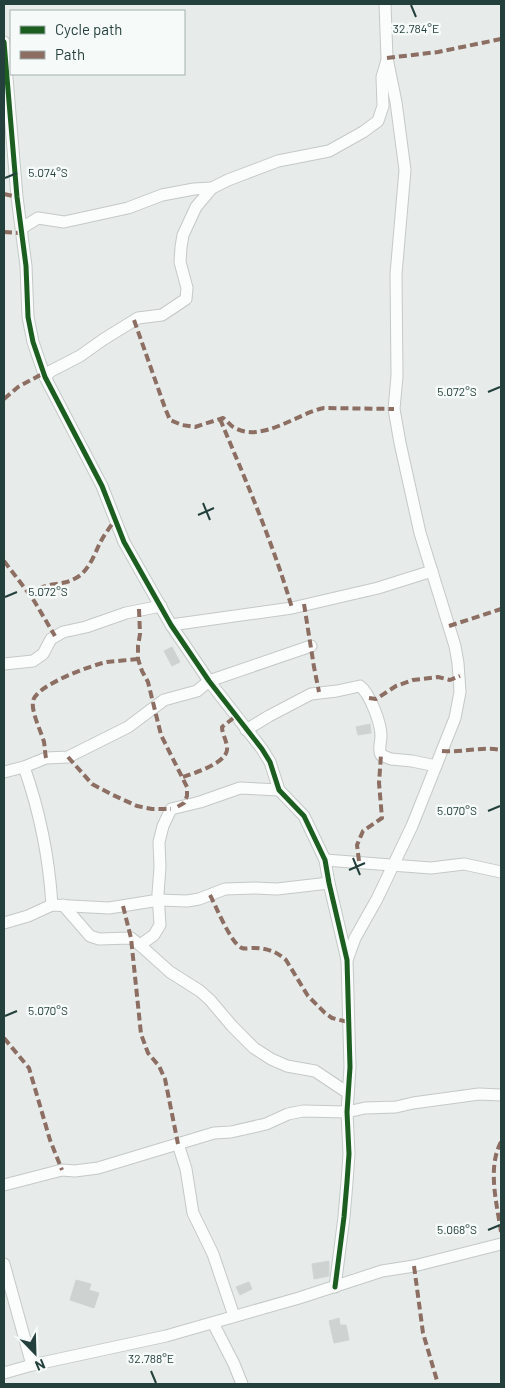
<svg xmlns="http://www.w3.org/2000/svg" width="505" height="1388" font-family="Barlow,sans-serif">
<rect width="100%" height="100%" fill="#e7ecea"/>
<!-- building -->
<g fill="#ced3d2" stroke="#d0d5d3">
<path d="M 172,647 L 180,662 L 172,666 L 164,651 Z"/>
<path d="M 370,724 L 371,733 L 358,735 L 356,727 Z"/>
<path d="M 329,1261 L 329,1276 L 314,1279 L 312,1264 Z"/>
<path d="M 76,1280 L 91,1284 L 89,1290 L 99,1293 L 94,1308 L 70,1300 Z"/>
<path d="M 249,1282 L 252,1289 L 240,1295 L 236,1287 Z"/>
<path d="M 339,1318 L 340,1325 L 346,1325 L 349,1340 L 334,1343 L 329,1321 Z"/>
</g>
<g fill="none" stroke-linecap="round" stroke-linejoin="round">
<defs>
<g id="street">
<path d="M 4,42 L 17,197 L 26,266 L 28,317 L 33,342 L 45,377 L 102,486 L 124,542 L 171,625 L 209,681 L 262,749 L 270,762 L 279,790 L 304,816 L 325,860 L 329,883 L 347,960 L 350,1067 L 347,1112 L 349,1154 L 347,1182 L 344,1217 L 335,1287"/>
<path d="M 22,228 L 38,218 L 64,222 L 128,208 L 162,195 L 194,189 L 212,188"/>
<path d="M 45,377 L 51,371 L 80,356 L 104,339 L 138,318 L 162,315 L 186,299 L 187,288 L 180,262 L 181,247 L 183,235 L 196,207 L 212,188 L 228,180 L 278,161 L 329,151 L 363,132 L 378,121 L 383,106 L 382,77 L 387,60"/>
<path d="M 171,625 L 292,608 L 378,588 L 432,571"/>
<path d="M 4,664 L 33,661 L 43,654 L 51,639 L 63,632 L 86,627 L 126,613 L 161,606"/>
<path d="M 246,730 L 269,716 L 311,694 L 337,691 L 360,686 C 370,694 381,723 381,736 C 381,742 378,749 381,755 L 391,759 L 412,761 L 436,766"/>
<path d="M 24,767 C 40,812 49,858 52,905"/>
<path d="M 4,772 L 24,767 L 46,758 L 68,757 L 128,727 L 164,700 L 197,691 L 209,681 L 311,646"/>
<path d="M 325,860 L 431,868 L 464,864 L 501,872"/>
<path d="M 63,905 L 90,936 L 99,939 L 131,938 L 140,945 L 170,972 L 200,991 L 210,1000 L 232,1026 L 254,1048 L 271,1059 L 287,1066 L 315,1071 L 348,1093"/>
<path d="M 4,923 L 28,916 L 52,905 L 109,908 L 159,900 L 187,901 L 199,899 L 225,889 L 255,888 L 277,889 L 329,883"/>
<path d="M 140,945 L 154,935 L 160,925 L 158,894 L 160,867 L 159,842 L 163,826 L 171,809 L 200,802 L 240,788 L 279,790"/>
<path d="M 347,960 L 355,938 L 377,899 L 412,826 L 455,718 L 460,692 L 458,663 L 455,646 L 420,533 L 400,443 L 394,409 L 397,376 L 396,274 L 405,170 L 396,102 L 387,58 L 385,4"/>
<path d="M 178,1144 L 186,1169 L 193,1213 L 213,1254 L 234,1316"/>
<path d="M 4,1185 L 62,1170 L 75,1171 L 98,1168 L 214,1133 L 231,1132 L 266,1124 L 288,1114 L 303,1111 L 347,1112 L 365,1108 L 396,1107 L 413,1103 L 479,1094 L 501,1095"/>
<path d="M 4,1264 L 32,1365"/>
<path d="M 213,1323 L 234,1364 L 242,1384"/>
<path d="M 4,1373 L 32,1365 L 166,1336 L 299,1298 L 382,1271 L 414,1266 L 501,1244"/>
</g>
</defs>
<!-- street casing -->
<use href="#street" stroke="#c4c9c7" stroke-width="13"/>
<!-- street -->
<use href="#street" stroke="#fbfcfc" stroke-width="11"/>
<!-- quiet -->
<g stroke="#8d6e63" stroke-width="4" stroke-dasharray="8 4" stroke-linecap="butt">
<path d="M 387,58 L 438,52 L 501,39"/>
<path d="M 4,194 L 17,197"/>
<path d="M 4,232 L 22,233"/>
<path d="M 134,320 L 165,408 L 170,420 L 182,425 L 195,427 L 223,418 C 228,421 230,426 235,428 C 262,443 298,413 324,408 L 394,409"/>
<path d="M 4,399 L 18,387 L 44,373"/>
<path d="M 220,419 C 246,481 273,543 292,608"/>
<path d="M 4,561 L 33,599 L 55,636"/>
<path d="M 29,596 C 47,579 59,588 76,578 C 89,571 94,555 100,543 C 104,535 110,527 115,520"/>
<path d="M 304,604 L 314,667 L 319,692"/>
<path d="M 139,609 L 140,634 L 138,646 L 138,659 L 142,671 L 148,682 L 161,735 L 187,787 L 187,796 L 184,803 L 177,807"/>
<path d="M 449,626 L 501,609"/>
<path d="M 369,698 L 376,699 L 396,686 L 413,680 L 438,677 L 450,680 L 460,676"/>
<path d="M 442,751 C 462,753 481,746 501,750"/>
<path d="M 68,757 L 92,784 L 113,795 L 137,806 L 152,809 L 171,809"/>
<path d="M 46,758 C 45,753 45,748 44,742 C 41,731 31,712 33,701 C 36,685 92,665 107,662 C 117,661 128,660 138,659"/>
<path d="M 183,777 C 194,773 225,764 227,750 C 228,743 222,734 222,727 L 236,716"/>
<path d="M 359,861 L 357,845 L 363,831 L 382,818 L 379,783 L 381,755"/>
<path d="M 210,895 C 216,906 231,944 242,948 C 245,949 250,948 253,948 C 266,948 276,951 286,960 L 308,996 L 325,1013 L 332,1018 L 348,1022"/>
<path d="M 123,906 L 131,938 L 141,1034 L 148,1053 L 159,1066 L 165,1079 L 178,1144"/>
<path d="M 4,1038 L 29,1068 L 50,1140 L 62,1170"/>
<path d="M 501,1142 C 487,1168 497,1204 501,1232"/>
<path d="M 414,1266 L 423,1333 L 438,1384"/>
</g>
<defs>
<path id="cycleway" d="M 4,42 L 17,197 L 26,266 L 28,317 L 33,342 L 45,377 L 102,486 L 124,542 L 171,625 L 209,681 L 262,749 L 270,762 L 279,790 L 304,816 L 325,860 L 329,883 L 347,960 L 350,1067 L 347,1112 L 349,1154 L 347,1182 L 344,1217 L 335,1287"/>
</defs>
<!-- cycleway casing -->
<use href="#cycleway" stroke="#f6faf9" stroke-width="8"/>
<!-- cycleway -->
<use href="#cycleway" stroke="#1b5e20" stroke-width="5"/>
</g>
<!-- ticks -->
<path fill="none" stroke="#24403d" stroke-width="2" d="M 411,5 L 416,17M 5,178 L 17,173M 488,392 L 500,387M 203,503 L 210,520M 198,515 L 214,508M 5,597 L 17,592M 488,811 L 500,806M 353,858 L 360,875M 349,870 L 365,863M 5,1016 L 17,1011M 488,1230 L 500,1225M 151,1371 L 156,1383"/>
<g font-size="12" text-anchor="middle" fill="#24403d" stroke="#f6faf9" stroke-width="5" stroke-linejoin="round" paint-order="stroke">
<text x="416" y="33">32.784°E</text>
<text x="48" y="177">5.074°S</text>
<text x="457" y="396">5.072°S</text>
<text x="48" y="596">5.072°S</text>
<text x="457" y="815">5.070°S</text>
<text x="48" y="1015">5.070°S</text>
<text x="457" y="1234">5.068°S</text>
<text x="151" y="1363">32.788°E</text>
</g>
<!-- border -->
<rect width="505" height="1388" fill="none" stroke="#24403d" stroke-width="10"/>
<!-- legend -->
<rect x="10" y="10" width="175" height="65" fill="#f6faf9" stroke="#a2b0ae"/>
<rect x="20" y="26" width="25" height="8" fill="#1b5e20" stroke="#a2b0ae"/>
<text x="55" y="35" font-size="15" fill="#24403d">Cycle path</text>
<rect x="20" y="51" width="25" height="8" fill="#8d6e63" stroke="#a2b0ae"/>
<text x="55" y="60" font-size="15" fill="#24403d">Path</text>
<!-- north arrow -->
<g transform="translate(35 1353) rotate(157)" stroke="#f6faf9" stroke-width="4" paint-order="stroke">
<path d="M0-4L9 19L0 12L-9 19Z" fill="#24403d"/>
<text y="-8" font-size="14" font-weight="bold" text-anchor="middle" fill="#24403d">N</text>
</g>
</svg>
